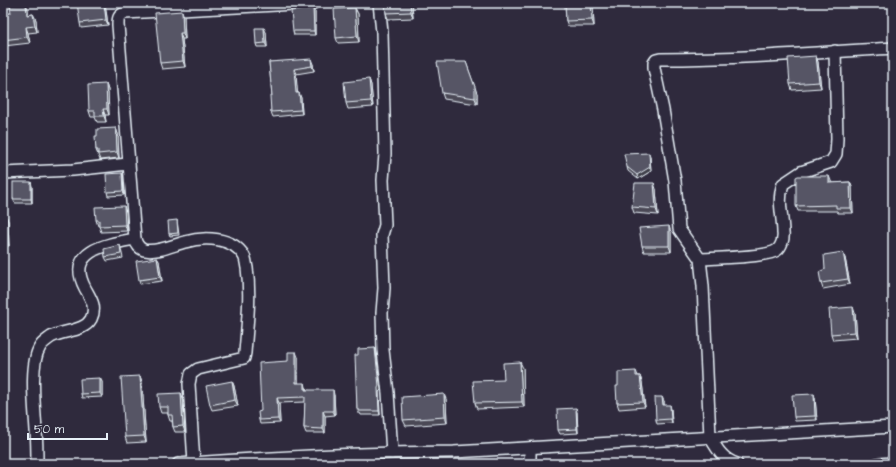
<svg xmlns="http://www.w3.org/2000/svg" width="896" height="467" font-family="'Architects Daughter',sans-serif">
<rect width="100%" height="100%" fill="#2f2a3d"/>
<filter id="ink" filterUnits="userSpaceOnUse"><feTurbulence type="fractalNoise" baseFrequency=".025" numOctaves="2"/><feDisplacementMap in="SourceGraphic" scale="8" xChannelSelector="R" yChannelSelector="G"/><feConvolveMatrix kernelMatrix="1 2 1 2 8 2 1 2 1" color-interpolation-filters="sRGB"/></filter>
<g filter="url(#ink)">
<g fill="none" stroke-linecap="round" stroke-linejoin="round">
<defs>
<g id="minor">
<path d="M 379,3 L 382,32 L 385,154 L 383,180 L 385,225 L 382,235 L 384,288 L 382,313 L 383,350 L 388,393 L 392,453"/>
<path d="M 3,173 L 73,170 L 128,164"/>
<path d="M 700,259 C 714,258 769,257 777,250 C 781,247 784,239 783,233 C 783,216 777,201 783,184 L 801,172 L 831,162 L 836,154 L 837,139 L 835,51"/>
<path d="M 530,448 L 530,464"/>
<path d="M 194,463 L 189,384 L 191,374 L 198,369 L 244,358 L 245,353 C 247,325 251,296 247,268 C 246,264 246,259 244,256 C 233,237 204,236 185,242 C 173,245 157,253 144,250 C 138,248 136,243 135,239 L 118,25 C 118,19 118,15 125,13 L 313,3"/>
<path d="M 37,464 C 37,453 37,442 36,431 C 35,410 29,364 40,347 C 42,343 47,340 51,337 C 63,330 84,332 91,319 C 97,307 91,299 85,288 C 65,250 108,244 135,239"/>
<path d="M 178,464 C 269,457 362,453 454,452 L 893,427"/>
<path d="M 737,464 C 723,460 717,449 710,437 L 703,286 L 700,259 L 679,229 L 675,181 L 663,110 L 654,68 L 654,63 L 656,60 L 660,59 C 738,59 816,53 893,48"/>
<path d="M 877,464 L 893,463"/>
</g>
</defs>
<!-- minor casing -->
<use href="#minor" stroke="#e8f1f8" stroke-width="14"/>
<!-- minor -->
<use href="#minor" stroke="#2f2a3d" stroke-width="11"/>
</g>
<!-- wall -->
<g fill="#4b4957" stroke="#e8f1f8">
<path d="M 105,3 L 108,25 L 81,28 L 80,23 Z"/>
<rect x="148" y="3" width="18" height="1"/>
<path d="M 412,3 L 413,18 L 388,19 L 386,13 Z"/>
<path d="M 565,3 L 592,3 L 593,6 L 594,26 L 568,26 L 566,21 Z"/>
<path d="M 355,8 L 358,14 L 359,42 L 338,43 L 336,38 Z"/>
<path d="M 28,9 L 28,15 L 33,14 L 36,20 L 37,32 L 28,33 L 30,43 L 4,46 L 3,44 L 3,14 L 11,13 Z"/>
<path d="M 315,12 L 315,35 L 294,35 L 293,31 Z"/>
<path d="M 184,17 L 185,39 L 182,39 L 185,67 L 162,69 L 160,63 Z"/>
<path d="M 266,32 L 267,47 L 257,47 L 256,44 Z"/>
<path d="M 816,56 L 818,62 L 821,88 L 792,90 L 790,84 Z"/>
<path d="M 269,62 L 313,64 L 314,71 L 296,74 L 297,93 L 299,93 L 301,98 L 302,114 L 273,117 L 271,112 L 272,96 Z"/>
<path d="M 369,79 L 371,85 L 373,107 L 348,109 L 346,103 Z"/>
<path d="M 106,84 L 108,90 L 109,115 L 105,115 L 106,122 L 97,122 L 95,117 L 91,117 L 89,111 Z"/>
<path d="M 442,93 L 477,93 L 477,104 L 444,99 Z"/>
<path d="M 116,128 L 118,134 L 119,158 L 100,160 L 96,150 L 97,136 Z"/>
<path d="M 650,157 L 651,171 L 638,179 L 628,171 L 627,167 Z"/>
<path d="M 123,177 L 124,195 L 108,196 L 107,192 Z"/>
<path d="M 831,181 L 831,183 L 850,182 L 852,187 L 853,213 L 838,213 L 837,211 L 798,211 L 796,206 Z"/>
<path d="M 32,186 L 32,203 L 15,203 L 13,199 Z"/>
<path d="M 656,189 L 658,215 L 634,213 L 632,207 Z"/>
<path d="M 126,212 L 127,231 L 101,232 L 99,226 L 98,226 L 96,220 Z"/>
<path d="M 3,215 L 6,215 L 8,221 L 9,246 L 3,246 Z"/>
<path d="M 177,220 L 179,235 L 170,236 L 169,234 Z"/>
<path d="M 671,232 L 671,252 L 644,252 L 642,246 Z"/>
<path d="M 120,245 L 121,249 L 123,258 L 107,261 L 105,257 Z"/>
<path d="M 157,258 L 159,261 L 162,281 L 140,284 L 139,280 Z"/>
<path d="M 845,258 L 850,284 L 823,289 L 821,283 L 825,269 Z"/>
<path d="M 855,313 L 857,338 L 833,340 L 831,334 Z"/>
<path d="M 375,348 L 376,352 L 381,390 L 379,392 L 380,415 L 361,415 L 360,413 L 358,413 L 357,409 L 358,355 Z"/>
<path d="M 298,357 L 298,383 L 306,387 L 307,390 L 334,395 L 335,415 L 325,416 L 325,433 L 306,433 L 304,428 L 305,402 L 279,403 L 280,423 L 260,424 L 259,420 L 261,411 Z"/>
<path d="M 523,368 L 524,407 L 477,409 L 475,403 Z"/>
<path d="M 636,371 L 638,376 L 640,376 L 642,382 L 645,407 L 619,409 L 617,403 L 618,386 Z"/>
<path d="M 140,376 L 142,382 L 146,442 L 127,443 L 125,437 Z"/>
<path d="M 100,378 L 102,382 L 102,397 L 82,398 L 81,394 Z"/>
<path d="M 232,381 L 234,386 L 238,406 L 212,410 L 210,405 Z"/>
<path d="M 181,393 L 183,399 L 185,432 L 175,432 L 173,427 L 172,421 L 170,421 L 168,415 L 168,413 L 161,413 L 159,407 Z"/>
<path d="M 815,398 L 817,420 L 795,421 L 794,417 Z"/>
<path d="M 446,399 L 447,423 L 406,426 L 403,420 Z"/>
<path d="M 664,401 L 664,405 L 671,409 L 672,423 L 657,424 L 656,420 Z"/>
<path d="M 577,412 L 578,433 L 560,434 L 558,430 Z"/>
</g>
<!-- shaded-wall -->
<g fill="#3d3c47" stroke="#e8f1f8">
<path d="M 104,3 L 105,3 L 108,25 L 106,20 Z"/>
<path d="M 410,3 L 412,3 L 413,18 L 411,12 Z"/>
<path d="M 591,3 L 592,3 L 593,6 L 594,26 L 592,20 Z"/>
<path d="M 26,4 L 28,9 L 29,21 L 27,15 Z"/>
<path d="M 313,8 L 315,12 L 315,35 L 314,31 Z"/>
<path d="M 355,8 L 358,14 L 359,42 L 357,36 Z"/>
<path d="M 182,11 L 184,17 L 185,39 L 183,33 Z"/>
<path d="M 33,14 L 36,20 L 37,32 L 35,26 Z"/>
<path d="M 26,27 L 28,33 L 30,43 L 27,37 Z"/>
<path d="M 264,28 L 266,32 L 267,47 L 265,43 Z"/>
<path d="M 180,33 L 182,39 L 185,67 L 183,61 Z"/>
<path d="M 816,56 L 818,62 L 821,88 L 819,82 Z"/>
<path d="M 311,59 L 313,64 L 314,71 L 312,66 Z"/>
<path d="M 466,62 L 477,93 L 477,104 L 475,98 Z"/>
<path d="M 294,69 L 296,74 L 298,98 L 296,93 Z"/>
<path d="M 369,79 L 371,85 L 373,107 L 371,101 Z"/>
<path d="M 106,84 L 108,90 L 109,115 L 107,109 Z"/>
<path d="M 299,93 L 301,98 L 302,114 L 301,110 Z"/>
<path d="M 103,109 L 105,115 L 106,122 L 104,116 Z"/>
<path d="M 116,128 L 118,134 L 119,158 L 117,152 Z"/>
<path d="M 649,153 L 650,157 L 651,171 L 638,179 L 637,175 Z"/>
<path d="M 122,173 L 123,177 L 124,195 L 123,191 Z"/>
<path d="M 829,176 L 831,181 L 831,188 L 829,183 Z"/>
<path d="M 31,182 L 32,186 L 32,203 L 31,199 Z"/>
<path d="M 850,182 L 852,187 L 853,213 L 851,208 Z"/>
<path d="M 654,183 L 656,189 L 658,215 L 656,209 Z"/>
<path d="M 124,206 L 126,212 L 127,231 L 125,225 Z"/>
<path d="M 6,215 L 8,221 L 9,246 L 7,240 Z"/>
<path d="M 669,226 L 671,232 L 671,252 L 669,246 Z"/>
<path d="M 843,252 L 845,258 L 850,284 L 848,279 Z"/>
<path d="M 157,258 L 159,261 L 162,281 L 160,277 Z"/>
<path d="M 853,307 L 855,313 L 857,338 L 855,332 Z"/>
<path d="M 375,348 L 376,352 L 381,390 L 379,392 L 380,415 L 379,411 Z"/>
<path d="M 296,352 L 298,357 L 298,388 L 296,383 Z"/>
<path d="M 520,362 L 523,368 L 524,407 L 522,402 Z"/>
<path d="M 140,376 L 142,382 L 146,442 L 144,436 Z"/>
<path d="M 640,376 L 642,382 L 645,407 L 643,402 Z"/>
<path d="M 100,378 L 102,382 L 102,397 L 100,393 Z"/>
<path d="M 232,381 L 234,386 L 238,406 L 235,400 Z"/>
<path d="M 305,383 L 306,387 L 307,395 L 305,390 Z"/>
<path d="M 333,390 L 334,395 L 335,415 L 333,411 Z"/>
<path d="M 181,393 L 183,399 L 185,432 L 183,426 Z"/>
<path d="M 444,394 L 446,399 L 447,423 L 445,417 Z"/>
<path d="M 814,394 L 815,398 L 817,420 L 815,416 Z"/>
<path d="M 662,397 L 664,401 L 664,409 L 663,405 Z"/>
<path d="M 277,398 L 279,403 L 280,423 L 278,419 Z"/>
<path d="M 670,405 L 671,409 L 672,423 L 671,419 Z"/>
<path d="M 576,408 L 577,412 L 578,433 L 577,429 Z"/>
<path d="M 323,411 L 325,416 L 325,433 L 323,429 Z"/>
</g>
<!-- building -->
<g fill="#575565" stroke="#e8f1f8">
<path d="M 77,3 L 104,3 L 106,20 L 80,23 Z"/>
<path d="M 385,3 L 410,3 L 411,12 L 386,13 Z"/>
<path d="M 565,3 L 591,3 L 592,20 L 566,21 Z"/>
<path d="M 26,4 L 27,15 L 33,14 L 35,26 L 26,27 L 27,37 L 3,40 L 3,14 L 11,13 L 10,5 Z"/>
<path d="M 313,8 L 314,31 L 293,31 L 291,11 Z"/>
<path d="M 355,8 L 357,36 L 336,38 L 334,9 Z"/>
<path d="M 182,11 L 183,33 L 180,33 L 183,61 L 160,63 L 155,13 Z"/>
<path d="M 255,28 L 264,28 L 265,43 L 256,44 Z"/>
<path d="M 816,56 L 819,82 L 790,84 L 788,58 Z"/>
<path d="M 311,59 L 312,66 L 294,69 L 296,93 L 299,93 L 301,110 L 271,112 L 270,96 L 272,96 L 269,62 Z"/>
<path d="M 437,62 L 466,62 L 475,87 L 475,98 L 442,93 Z"/>
<path d="M 369,79 L 371,101 L 346,103 L 344,82 Z"/>
<path d="M 106,84 L 107,109 L 103,109 L 104,116 L 95,116 L 95,111 L 89,111 L 88,85 Z"/>
<path d="M 116,128 L 117,152 L 98,154 L 98,150 L 96,150 L 95,136 L 97,136 L 97,129 Z"/>
<path d="M 649,153 L 650,167 L 637,175 L 627,167 L 624,154 Z"/>
<path d="M 122,173 L 123,191 L 107,192 L 106,174 Z"/>
<path d="M 798,176 L 829,176 L 829,183 L 850,182 L 851,208 L 836,208 L 836,205 L 796,206 L 796,177 Z"/>
<rect x="13" y="182" width="18" height="17"/>
<path d="M 635,183 L 654,183 L 656,209 L 632,207 Z"/>
<path d="M 124,206 L 125,225 L 99,226 L 99,220 L 96,220 L 95,207 Z"/>
<path d="M 3,215 L 6,215 L 7,240 L 3,240 Z"/>
<path d="M 177,220 L 178,233 L 169,234 L 168,221 Z"/>
<path d="M 669,226 L 669,246 L 642,246 L 639,228 Z"/>
<path d="M 120,245 L 121,254 L 105,257 L 104,249 Z"/>
<path d="M 843,252 L 848,279 L 821,283 L 819,272 L 825,269 L 824,255 Z"/>
<path d="M 157,258 L 160,277 L 139,280 L 136,261 Z"/>
<path d="M 853,307 L 855,332 L 831,334 L 829,309 Z"/>
<path d="M 375,348 L 379,386 L 378,388 L 379,411 L 359,411 L 359,409 L 357,409 L 355,355 L 358,355 L 358,349 Z"/>
<path d="M 288,352 L 296,352 L 296,383 L 305,383 L 305,390 L 333,390 L 333,411 L 323,411 L 323,429 L 304,428 L 305,397 L 277,398 L 278,419 L 259,420 L 258,412 L 261,411 L 259,363 L 288,361 Z"/>
<path d="M 520,362 L 522,402 L 475,403 L 473,381 L 504,380 L 503,363 Z"/>
<path d="M 636,371 L 636,376 L 640,376 L 643,402 L 617,403 L 616,386 L 618,386 L 618,372 Z"/>
<path d="M 140,376 L 144,436 L 125,437 L 121,377 Z"/>
<path d="M 100,378 L 100,393 L 81,394 L 80,379 Z"/>
<path d="M 232,381 L 235,400 L 210,405 L 206,386 Z"/>
<path d="M 181,393 L 183,426 L 173,427 L 172,415 L 168,415 L 168,407 L 159,407 L 158,394 Z"/>
<path d="M 444,394 L 445,417 L 403,420 L 402,397 Z"/>
<path d="M 814,394 L 815,416 L 794,417 L 792,395 Z"/>
<path d="M 655,397 L 662,397 L 663,405 L 670,405 L 671,419 L 656,420 Z"/>
<path d="M 576,408 L 577,429 L 558,430 L 557,409 Z"/>
</g>
</g>
<!-- margin -->
<rect width="896" height="467" fill="none" stroke="#2f2a3d" stroke-width="16"/>
<rect x="8" y="8" width="880" height="451" fill="none" stroke="#e8f1f8" stroke-width="1.5" filter="url(#ink)"/>
<!-- scale -->
<path d="M28 433v6h79v-6" fill="none" stroke="#e8f1f8" stroke-width="2"/>
<text x="34" y="433" font-size="12" fill="#e8f1f8" stroke="#2f2a3d" stroke-width="3" paint-order="stroke">50 m</text>
</svg>
